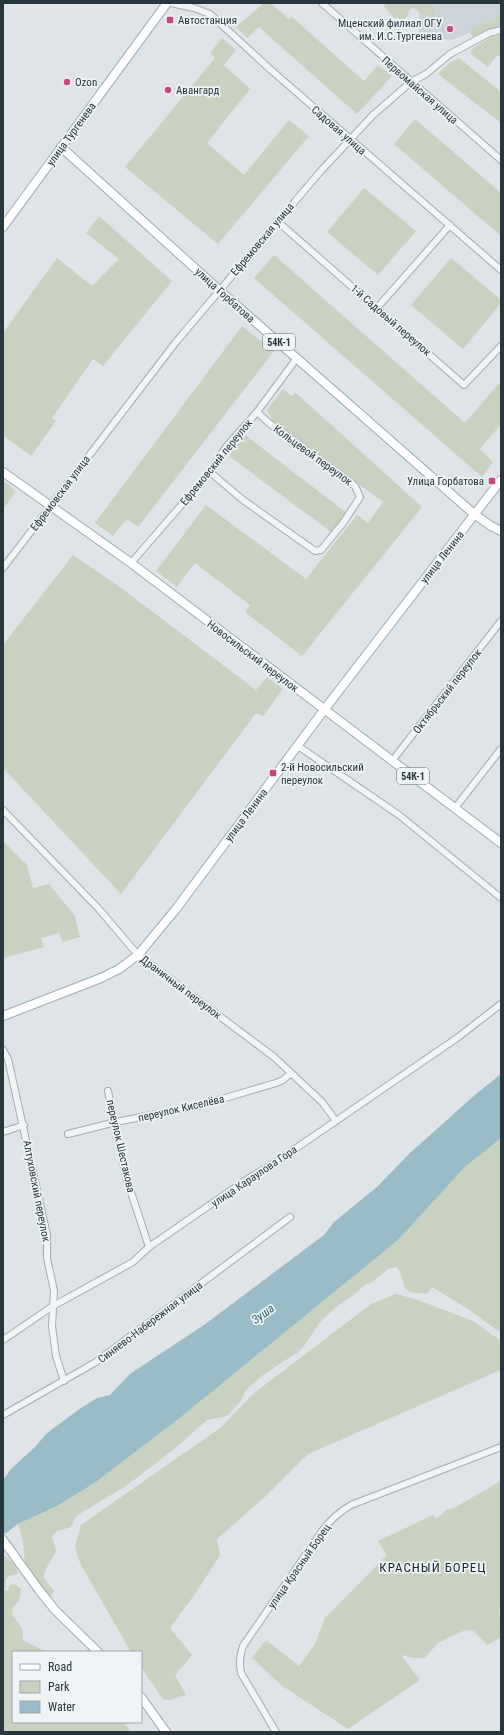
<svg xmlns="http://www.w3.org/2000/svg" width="504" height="1735" font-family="'Roboto Condensed',sans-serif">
<rect width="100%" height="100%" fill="#dee4e7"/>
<!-- built -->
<path fill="#ccd4d9" d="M 419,3 L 501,3 L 501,20 L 452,40 L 419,36 Z"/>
<!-- green -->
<g fill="#c9d1c0">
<path d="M 264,3 L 270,3 L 289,19 L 291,16 L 364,81 L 378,65 L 392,76 L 357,114 L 259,27 L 247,38 L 236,27 Z"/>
<path d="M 385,3 L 433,3 L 434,11 L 433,15 C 425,16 420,13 414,8 L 410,9 L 406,18 L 402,20 L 393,17 L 384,6 Z"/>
<path d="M 501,16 L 501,26 L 473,37 L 470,33 L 471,28 C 480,22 493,23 501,16 Z"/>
<path d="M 501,35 L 501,58 L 497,55 L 488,67 L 471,54 L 472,49 L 491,37 Z"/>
<path d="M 222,38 L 236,50 L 224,65 L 250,89 L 207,143 L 244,175 L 289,120 L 309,136 L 218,244 L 125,167 L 215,58 L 210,53 Z"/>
<path d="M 459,58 L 501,92 L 501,123 L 438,74 L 448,64 Z"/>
<path d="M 415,119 L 501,193 L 501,236 L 394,144 Z"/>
<path d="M 364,188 L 416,231 L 378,275 L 327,232 Z"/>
<path d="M 99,216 L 172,281 L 103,366 L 93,359 L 52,418 L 56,421 L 31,456 L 3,435 L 3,333 L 57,258 L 92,286 L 119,259 L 86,233 Z"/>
<path d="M 274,255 L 465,423 L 501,381 L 501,424 L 480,449 L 493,462 L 482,477 L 254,278 Z"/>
<path d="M 451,258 L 501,300 L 501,303 L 463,349 L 411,305 Z"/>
<path d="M 242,326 L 274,351 L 138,527 L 127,519 L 113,536 L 95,523 Z"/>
<path d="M 283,389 L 292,396 L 295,392 L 422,507 L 302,656 L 245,612 L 250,605 L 195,563 L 177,587 L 156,571 L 206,505 L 306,579 L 357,515 L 368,523 L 383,502 L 273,421 L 267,410 Z"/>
<path d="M 245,435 L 347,513 L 331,532 L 229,456 Z"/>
<path d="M 3,481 L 16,491 L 3,509 Z"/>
<path d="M 73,555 L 117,585 L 256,690 L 267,677 L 283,689 L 263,716 L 256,713 L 121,894 L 3,768 L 3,645 Z"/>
<path d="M 3,841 L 27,865 L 33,888 L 49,884 L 75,916 L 80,937 L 63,942 L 59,933 L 41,938 L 44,947 L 3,958 Z"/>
<path d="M 501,1138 L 501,1333 L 468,1309 L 432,1287 L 427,1294 C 423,1293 415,1294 410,1292 C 400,1287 404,1273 396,1267 L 388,1269 L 372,1282 L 365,1285 L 355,1294 L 336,1307 L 320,1322 L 301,1350 L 263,1375 L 246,1390 L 241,1401 L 227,1416 L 207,1420 L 173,1450 L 126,1486 L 76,1516 L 71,1527 L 57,1531 L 52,1536 L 56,1552 L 47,1567 L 43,1577 L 54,1591 L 50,1597 L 39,1587 L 25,1564 L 23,1541 L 18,1524 L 57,1506 L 96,1482 L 181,1417 L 398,1240 L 465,1167 Z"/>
<path d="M 396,1294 L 415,1299 L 473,1321 L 501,1341 L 501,1370 L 308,1454 L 266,1496 L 217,1539 L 220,1555 L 197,1591 L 170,1628 L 192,1655 L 175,1675 L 186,1695 L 169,1700 L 163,1699 L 141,1667 L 141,1652 L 131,1652 L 80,1563 L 75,1547 L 81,1525 L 220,1428 L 253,1394 L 371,1304 Z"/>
<path d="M 501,1481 L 501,1605 L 499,1607 L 501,1637 L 487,1645 L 474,1631 L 465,1630 L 438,1643 L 425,1658 L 415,1658 L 401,1655 L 420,1680 L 348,1729 L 281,1685 L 252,1658 L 266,1640 L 299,1666 L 315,1644 L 325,1618 L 387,1555 L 378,1541 L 433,1515 L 437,1519 L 446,1510 L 452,1509 Z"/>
<path d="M 3,1554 L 15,1565 L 18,1574 L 11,1575 L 6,1579 L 5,1588 L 3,1589 Z"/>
<path d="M 15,1584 L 21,1589 L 19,1601 L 13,1607 L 12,1614 L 22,1629 L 23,1640 L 47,1652 L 13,1652 L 13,1722 L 124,1722 L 131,1732 L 3,1732 L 3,1590 L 8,1590 L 10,1585 Z"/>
</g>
<!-- water -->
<path fill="#9abcc6" d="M 501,1074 L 501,1138 L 465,1167 L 398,1240 L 181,1417 L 96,1482 L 57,1506 L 18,1524 L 5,1534 L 3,1531 L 3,1480 L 11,1469 L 36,1446 L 47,1433 L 81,1408 L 97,1398 L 110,1395 L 130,1374 L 204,1325 L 324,1235 L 334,1222 L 377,1187 L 410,1153 L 476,1094 Z"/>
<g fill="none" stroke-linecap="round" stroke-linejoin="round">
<defs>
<g id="minor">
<path d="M 171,3 L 194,8 L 210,14 L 271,70 L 501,270"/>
<path d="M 322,3 L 501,160"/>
<path d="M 277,221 L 464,385 L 501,346"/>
<path d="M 377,308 L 450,225"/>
<path d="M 210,472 L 243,500 L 315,551 L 321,550 L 343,523 L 360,497 L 355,486 L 269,423 L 257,412"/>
<path d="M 131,563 L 210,472 L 226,447 L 257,412 L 297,358"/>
<path d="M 3,568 L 176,342 L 319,173 L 373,115 L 411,82 L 426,74 L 450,54 L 489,33 L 501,30"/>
<path d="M 298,746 L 399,815 L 501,898"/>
<path d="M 392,761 L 501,621"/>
<path d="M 455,808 L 501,749"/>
<path d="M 3,810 L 98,908 L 138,955 L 274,1057 L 322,1102 L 336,1121"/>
<path d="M 3,1050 L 8,1059 L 47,1235 L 47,1258 L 54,1291 L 52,1326 L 56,1356 L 64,1381"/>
<path d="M 108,1091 L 126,1177 L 149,1247"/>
<path d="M 3,1132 L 24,1125"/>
<path d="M 68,1134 L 116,1122 L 198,1106 L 276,1083 L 283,1080 L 290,1074"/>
<path d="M 3,1340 L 53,1306 L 133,1262 L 149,1247 L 246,1180 L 276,1162 L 457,1038 L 501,1004"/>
<path d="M 3,1415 L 96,1362 L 290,1217"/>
<path d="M 276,1732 L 241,1673 C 239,1662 240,1656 243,1646 L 322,1531 C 331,1519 339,1512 351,1505 L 501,1447"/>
</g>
<g id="major">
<path d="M 61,147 L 219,290 L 474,514 L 491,526 L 501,531"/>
<path d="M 3,227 L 167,3"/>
<path d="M 3,472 L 131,563 L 501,843"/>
<path d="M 3,1016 L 101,978 L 119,969 L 138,955 L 176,909 L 324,710 L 501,480"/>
<path d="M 3,1540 L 39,1590 L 55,1610 L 98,1652"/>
<path d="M 141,1697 L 166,1732"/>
</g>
</defs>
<!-- minor casing -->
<use href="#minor" stroke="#a4acb1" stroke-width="8"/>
<!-- major casing -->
<use href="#major" stroke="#9eacb3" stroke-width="10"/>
<!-- minor -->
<use href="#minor" stroke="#f1f4f6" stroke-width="6"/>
<!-- major -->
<use href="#major" stroke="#fff" stroke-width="8"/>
</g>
<!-- markers -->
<g fill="#c94680" stroke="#eef3f5" stroke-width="1.5">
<rect x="166" y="16" width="8" height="8" rx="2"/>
<circle cx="450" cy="29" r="4"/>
<circle cx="67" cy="82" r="4"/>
<circle cx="168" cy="90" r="4"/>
<rect x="488" y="477" width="8" height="8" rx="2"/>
<rect x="269" y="769" width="8" height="8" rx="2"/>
</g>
<g text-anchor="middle" stroke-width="3.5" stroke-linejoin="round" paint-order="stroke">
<!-- shield labels -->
<g fill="#eef3f5" stroke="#636f75" stroke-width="1">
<rect x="263" y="334" width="32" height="16" rx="3"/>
<rect x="397" y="768" width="32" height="16" rx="3"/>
</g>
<g font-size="10" font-weight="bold" fill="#28363e">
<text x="279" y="346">54К-1</text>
<text x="413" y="780">54К-1</text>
</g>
<!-- poi labels -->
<g font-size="11" fill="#28363e" stroke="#eef3f5" text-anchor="start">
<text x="178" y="24">Автостанция</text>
<text x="442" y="27" text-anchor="end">Мценский филиал ОГУ<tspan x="442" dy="13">им. И.С.Тургенева</tspan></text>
<text x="75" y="86">Ozon</text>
<text x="176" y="94">Авангард</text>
<text x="484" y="485" text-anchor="end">Улица Горбатова</text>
<text x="281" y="771">2-й Новосильский<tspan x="281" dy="13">переулок</tspan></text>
</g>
<!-- street labels -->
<g font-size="11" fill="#28363e" stroke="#eef3f5">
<text transform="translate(420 90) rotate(41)" y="4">Первомайская улица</text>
<text transform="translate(339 130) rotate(41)" y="4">Садовая улица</text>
<text transform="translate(71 134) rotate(-54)" y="4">улица Тургенева</text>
<text transform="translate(262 239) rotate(-50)" y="4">Ефремовская улица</text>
<text transform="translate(225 295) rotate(42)" y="4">улица Горбатова</text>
<text transform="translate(391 320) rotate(41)" y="4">1-й Садовый переулок</text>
<text transform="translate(313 455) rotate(36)" y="4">Кольцевой переулок</text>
<text transform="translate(216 462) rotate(-51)" y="4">Ефремовский переулок</text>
<text transform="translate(60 493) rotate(-53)" y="4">Ефремовская улица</text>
<text transform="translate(442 557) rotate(-52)" y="4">улица Ленина</text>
<text transform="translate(253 656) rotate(37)" y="4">Новосильский переулок</text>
<text transform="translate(447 691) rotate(-52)" y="4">Октябрьский переулок</text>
<text transform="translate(246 815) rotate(-53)" y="4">улица Ленина</text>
<text transform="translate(181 987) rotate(37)" y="4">Драничный переулок</text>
<text transform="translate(181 1108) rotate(-13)" y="4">переулок Киселёва</text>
<text transform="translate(121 1146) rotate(77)" y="4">переулок Шестакова</text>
<text transform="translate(254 1176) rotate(-34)" y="4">улица Караулова Гора</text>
<text transform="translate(37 1191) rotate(79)" y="4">Алтуховский переулок</text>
<text transform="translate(150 1322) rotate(-37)" y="4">Синяево-Набережная улица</text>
<text transform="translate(299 1566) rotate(-55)" y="4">улица Красный Борец</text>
</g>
<!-- water labels -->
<g font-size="12" font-style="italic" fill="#336070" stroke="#eef3f5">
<text transform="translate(263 1314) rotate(-37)" y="4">Зуша</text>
</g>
<!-- quarter labels -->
<g font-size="13" letter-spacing="1" fill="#1a272e" stroke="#eef3f5">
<text x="433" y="1572">КРАСНЫЙ БОРЕЦ</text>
</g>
</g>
<!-- border -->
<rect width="504" height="1735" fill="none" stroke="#28363e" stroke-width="8"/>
<!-- legend -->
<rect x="12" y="1651" width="130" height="72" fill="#eef3f5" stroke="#9fa7ac"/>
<rect x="20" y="1664" width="20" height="6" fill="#ffffff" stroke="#9fa7ac"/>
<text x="48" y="1671" font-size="12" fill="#28363e">Road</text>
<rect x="20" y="1681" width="20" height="12" fill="#c9d1c0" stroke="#9fa7ac"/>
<text x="48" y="1691" font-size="12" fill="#28363e">Park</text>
<rect x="20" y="1701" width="20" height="12" fill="#9abcc6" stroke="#9fa7ac"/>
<text x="48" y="1711" font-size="12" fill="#28363e">Water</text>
</svg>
